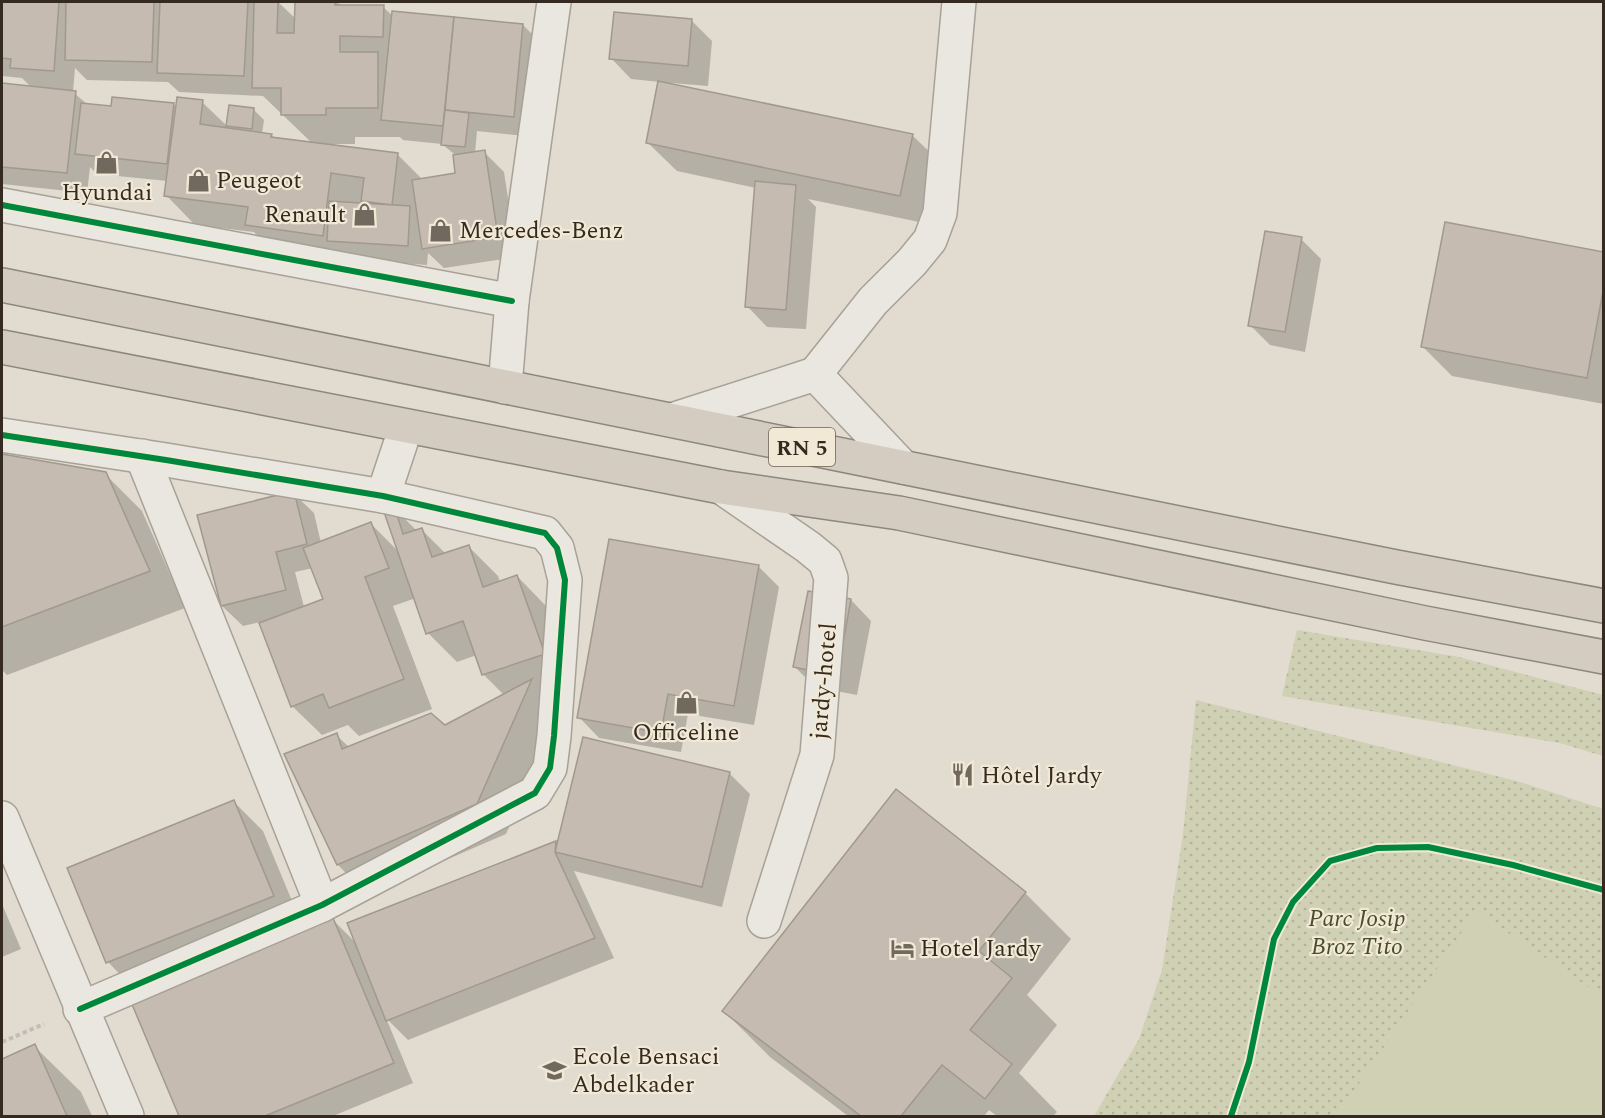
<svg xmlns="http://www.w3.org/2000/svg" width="1605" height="1118" font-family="Spectral,serif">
<defs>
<pattern id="grass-dots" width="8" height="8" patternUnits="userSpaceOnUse" patternTransform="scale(1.5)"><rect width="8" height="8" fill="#d0d0b4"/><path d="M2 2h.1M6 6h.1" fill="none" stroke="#b3b39a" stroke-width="1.8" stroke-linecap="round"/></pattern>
</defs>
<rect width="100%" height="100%" fill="#e1dccf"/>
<!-- grass -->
<g fill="url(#grass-dots)">
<path d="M 1297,630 L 1459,657 L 1603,695 L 1603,756 L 1560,743 L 1282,696 Z"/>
<path d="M 1196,700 L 1520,782 L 1603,809 L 1603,1116 L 1094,1116 L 1139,1039 L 1162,970 L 1183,834 Z"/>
</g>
<!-- garden -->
<path fill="#d0d0b4" d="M 1476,911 L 1603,997 L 1603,1116 L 1337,1116 Z"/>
<!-- shadow -->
<g fill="#0003" fill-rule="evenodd">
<path d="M 2,2 L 278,2 L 296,19 L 296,2 L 337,2 L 342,6 L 383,7 L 393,16 L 393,12 L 523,25 L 543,45 L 534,137 L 477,131 L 475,153 L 484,152 L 504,172 L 517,257 L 444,268 L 428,253 L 427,265 L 276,254 L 254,232 L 195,225 L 166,195 L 168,181 L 97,174 L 90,167 L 87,193 L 2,184 L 2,84 L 32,88 L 22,78 L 2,76 ZM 75,68 L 87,80 L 168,82 L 179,92 L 263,96 L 312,143 L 275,138 L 271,135 L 262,134 L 264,120 L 253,109 L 230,107 L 228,127 L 202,102 L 177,108 L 173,104 L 112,107 L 88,105 L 73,92 ZM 355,137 L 400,137 L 403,140 L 442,144 L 454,154 L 457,175 L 423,180 L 398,155 L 331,146 L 331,144 L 355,144 Z"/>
<path d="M 691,20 L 712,41 L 708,86 L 671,83 L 670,85 L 912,135 L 942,164 L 929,224 L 808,199 L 816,207 L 806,329 L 767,327 L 747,306 L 756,188 L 677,171 L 647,142 L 660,82 L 631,79 L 611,58 Z"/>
<path d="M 1301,239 L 1321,259 L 1305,352 L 1270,345 L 1250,325 Z"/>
<path d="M 1604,254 L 1604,404 L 1452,376 L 1423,347 Z"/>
<path d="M 2,456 L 105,474 L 142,511 L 185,608 L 7,675 L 2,670 Z"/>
<path d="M 293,493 L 314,513 L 321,543 L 371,524 L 400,553 L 393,507 L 417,531 L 422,530 L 446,554 L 468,546 L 498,576 L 500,582 L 517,576 L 546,606 L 573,683 L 506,834 L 367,894 L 338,865 L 336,735 L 349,747 L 444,727 L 505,696 L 483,674 L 477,655 L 457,662 L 428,633 L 416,598 L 393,606 L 432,709 L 359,736 L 348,725 L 322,735 L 292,706 L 260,622 L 243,626 L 222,606 ZM 313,568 L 325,600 L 304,607 L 295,572 Z"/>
<path d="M 758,566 L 779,587 L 754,725 L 688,714 L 681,752 L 599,738 L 579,717 Z"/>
<path d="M 851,600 L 871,621 L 857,695 L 815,687 L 795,667 Z"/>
<path d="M 729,773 L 750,794 L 722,907 L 574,871 L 614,958 L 408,1040 L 386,1018 L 413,1083 L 333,1116 L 181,1116 L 133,1003 L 333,920 L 357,944 L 556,842 L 559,845 Z"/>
<path d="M 234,802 L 263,831 L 302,925 L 137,992 L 108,962 L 69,869 Z"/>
<path d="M 1025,893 L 1071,939 L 1027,995 L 1057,1025 L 1019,1073 L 1057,1112 L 1053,1116 L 997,1116 L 989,1110 L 984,1116 L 848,1116 L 770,1057 L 724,1011 Z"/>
<path d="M 2,904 L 21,949 L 2,957 Z"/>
<path d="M 34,1046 L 81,1092 L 92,1116 L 2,1116 L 2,1060 Z"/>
</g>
<!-- building -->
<g fill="#c5bbb0" stroke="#a1988e" stroke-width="1.5">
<path d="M 2,2 L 59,2 L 54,71 L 10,68 L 11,59 L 2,58 Z"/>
<path d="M 66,2 L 154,2 L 152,62 L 65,60 Z"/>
<path d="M 160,2 L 248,2 L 244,76 L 157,73 Z"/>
<path d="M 254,2 L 278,2 L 277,33 L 294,33 L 295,2 L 335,2 L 335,5 L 384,5 L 383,37 L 340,36 L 340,52 L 378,52 L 378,108 L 326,108 L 326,115 L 281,115 L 281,88 L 252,88 Z"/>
<path d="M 392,11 L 454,17 L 443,126 L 381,120 Z"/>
<path d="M 614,12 L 692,19 L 688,66 L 609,59 Z"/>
<path d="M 454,17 L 523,24 L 514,117 L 445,110 Z"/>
<path d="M 658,81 L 913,134 L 900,196 L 646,143 Z"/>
<path d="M 2,83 L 76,91 L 67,173 L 2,167 Z"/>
<path d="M 112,97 L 174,103 L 167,164 L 75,154 L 81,103 L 111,106 Z"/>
<path d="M 177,97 L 203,100 L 200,124 L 272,134 L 271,137 L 398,153 L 392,205 L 361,201 L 364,178 L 331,173 L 323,236 L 245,225 L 248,207 L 164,196 Z"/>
<path d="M 229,105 L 254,108 L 252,129 L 226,126 Z"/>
<path d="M 445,110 L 469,113 L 465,147 L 441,145 Z"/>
<path d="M 485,150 L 498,237 L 422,249 L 412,180 L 455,173 L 453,155 Z"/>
<path d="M 755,181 L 796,185 L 786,310 L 745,307 Z"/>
<path d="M 329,201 L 410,206 L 408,246 L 327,241 Z"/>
<path d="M 1445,222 L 1604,252 L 1604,286 L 1587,378 L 1421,347 Z"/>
<path d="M 1265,231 L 1302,237 L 1285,332 L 1248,326 Z"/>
<path d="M 2,454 L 106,472 L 150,571 L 2,627 Z"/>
<path d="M 294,491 L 307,544 L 276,552 L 286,590 L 221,606 L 197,515 Z"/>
<path d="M 394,505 L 403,534 L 422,528 L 432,557 L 469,545 L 483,587 L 517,575 L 545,654 L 482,675 L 463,621 L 426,634 L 383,509 Z"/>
<path d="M 371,522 L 389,568 L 365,577 L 404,679 L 329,708 L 323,694 L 291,707 L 259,623 L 323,599 L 303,548 Z"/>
<path d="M 609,539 L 759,565 L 734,706 L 668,694 L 661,733 L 577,718 Z"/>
<path d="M 808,591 L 851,599 L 837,676 L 793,667 Z"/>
<path d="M 532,679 L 477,804 L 337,865 L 284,754 L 337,733 L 342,749 L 431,713 L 445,725 Z"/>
<path d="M 583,737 L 730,772 L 702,887 L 555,852 Z"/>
<path d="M 896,789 L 1026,892 L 979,951 L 1012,978 L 970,1030 L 1012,1064 L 985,1099 L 942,1065 L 901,1116 L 861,1116 L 722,1011 Z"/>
<path d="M 234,800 L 274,896 L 106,963 L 67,868 Z"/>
<path d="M 556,841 L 555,852 L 595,938 L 386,1021 L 347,923 Z"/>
<path d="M 333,918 L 394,1063 L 265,1116 L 179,1116 L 131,1002 Z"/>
<path d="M 35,1044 L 67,1116 L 2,1116 L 2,1059 Z"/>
</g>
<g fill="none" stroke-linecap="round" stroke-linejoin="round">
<defs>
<g id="minor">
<path d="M 2,205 L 512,301"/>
<path d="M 815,374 L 873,301 L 912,262 L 930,240 L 940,213 L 959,2"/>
<path d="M 505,387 L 512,301 L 554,2"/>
<path d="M 672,420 L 815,374 L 903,467"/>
<path d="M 2,435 L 166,460 L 383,496 L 545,533 L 557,548 L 565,580 L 554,736 L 550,768 L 535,793 L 322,905 L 80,1009"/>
<path d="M 142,456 L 322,905"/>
<path d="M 721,487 L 808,547 L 825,561 L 831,578 L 817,755 L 764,921"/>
<path d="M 383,496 L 406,427"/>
<path d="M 2,818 L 127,1116"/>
</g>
<g id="highway">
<path d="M 2,285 L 1396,567 L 1604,606"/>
<path d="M 2,347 L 721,487 L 899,513 L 1425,623 L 1604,657"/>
</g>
</defs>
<!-- minor casing -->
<use href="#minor" stroke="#a7a198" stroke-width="36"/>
<!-- highway casing -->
<use href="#highway" stroke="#8c877e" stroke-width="36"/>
<!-- path -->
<path stroke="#c2beb7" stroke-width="4" stroke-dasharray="4.5 3" stroke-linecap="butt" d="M 2,1042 L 44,1024"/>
<!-- minor -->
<use href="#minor" stroke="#eae7e0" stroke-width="33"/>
<!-- highway -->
<use href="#highway" stroke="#d4ccc0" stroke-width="33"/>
<defs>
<g id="cycleway">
<path d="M 2,205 L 512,301"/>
<path d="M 2,435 L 166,460 L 383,496 L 545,533 L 557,548 L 565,580 L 554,736 L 550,768 L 535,793 L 322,905 L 80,1009"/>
<path d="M 1231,1116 L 1249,1062 L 1274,939 L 1293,902 L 1330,861 L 1377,848 L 1428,847 L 1513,865 L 1604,890"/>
</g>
</defs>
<!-- cycleway casing -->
<use href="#cycleway" stroke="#f1e9d6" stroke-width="10"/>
<!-- cycleway -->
<use href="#cycleway" stroke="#00873e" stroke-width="6"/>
</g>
<!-- icons -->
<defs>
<symbol id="shop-bare" viewBox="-9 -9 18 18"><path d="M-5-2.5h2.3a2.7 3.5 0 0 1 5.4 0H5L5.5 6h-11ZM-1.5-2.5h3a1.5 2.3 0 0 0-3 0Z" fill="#71685e" stroke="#f1e9d6" stroke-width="2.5" paint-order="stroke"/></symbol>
<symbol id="restaurant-bare" viewBox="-9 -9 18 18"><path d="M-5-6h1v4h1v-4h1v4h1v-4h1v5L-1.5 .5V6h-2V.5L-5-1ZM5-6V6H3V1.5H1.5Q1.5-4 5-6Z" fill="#71685e" stroke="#f1e9d6" stroke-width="2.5" paint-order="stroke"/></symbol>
<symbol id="hotel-bare" viewBox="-9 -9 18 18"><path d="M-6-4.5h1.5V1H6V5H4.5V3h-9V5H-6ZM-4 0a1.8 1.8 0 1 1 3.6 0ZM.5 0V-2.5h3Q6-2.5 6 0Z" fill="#71685e" stroke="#f1e9d6" stroke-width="2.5" paint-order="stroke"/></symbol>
<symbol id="school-bare" viewBox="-9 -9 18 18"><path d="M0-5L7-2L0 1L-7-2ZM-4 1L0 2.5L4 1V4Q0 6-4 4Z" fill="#71685e" stroke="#f1e9d6" stroke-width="2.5" paint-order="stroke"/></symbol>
</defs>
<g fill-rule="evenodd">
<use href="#shop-bare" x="90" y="146" width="33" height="33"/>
<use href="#shop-bare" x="182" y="164" width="33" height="33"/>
<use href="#shop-bare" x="348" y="198" width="33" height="33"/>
<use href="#shop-bare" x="424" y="214" width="33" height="33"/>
<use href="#shop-bare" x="670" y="686" width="33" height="33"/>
<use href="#restaurant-bare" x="946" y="758" width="33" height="33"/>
<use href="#hotel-bare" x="886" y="932" width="33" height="33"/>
<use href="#school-bare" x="538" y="1054" width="33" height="33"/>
</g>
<g text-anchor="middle" stroke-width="4.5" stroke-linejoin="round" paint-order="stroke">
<!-- shield labels -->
<rect fill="#f1e9d6" stroke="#6d6357" stroke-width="1.5" x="769" y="428" width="66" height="38" rx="4.5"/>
<g font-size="22" font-weight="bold" fill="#352a21">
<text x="802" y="455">RN 5</text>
</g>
<!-- poi labels -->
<g font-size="24" fill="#352a21" stroke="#f1e9d6" text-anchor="start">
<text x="216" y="188">Peugeot</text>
<text x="107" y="200" text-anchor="middle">Hyundai</text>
<text x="346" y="222" text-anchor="end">Renault</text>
<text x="459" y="238">Mercedes-Benz</text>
<text x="686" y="740" text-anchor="middle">Officeline</text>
<text x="981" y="783">Hôtel Jardy</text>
<text x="920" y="956">Hotel Jardy</text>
<text x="572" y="1064">Ecole Bensaci<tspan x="572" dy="28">Abdelkader</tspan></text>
</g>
<!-- street labels -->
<g font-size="24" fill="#352a21" stroke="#f1e9d6">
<text transform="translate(823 681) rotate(-85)" y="8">jardy-hotel</text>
</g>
<!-- park labels -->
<g font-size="24" font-style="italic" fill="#464f2a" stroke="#f1e9d6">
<text x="1357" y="926">Parc Josip<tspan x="1357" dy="28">Broz Tito</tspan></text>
</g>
</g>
<!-- border -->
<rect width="1605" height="1118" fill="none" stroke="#352a21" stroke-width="6"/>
</svg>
